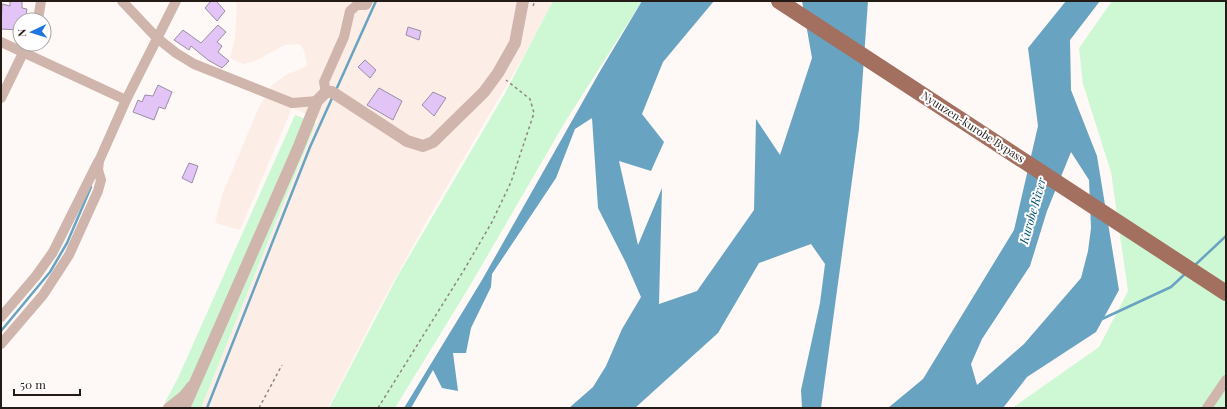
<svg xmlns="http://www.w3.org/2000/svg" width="1227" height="409" font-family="'Playfair Display',serif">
<rect width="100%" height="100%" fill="#fef9f6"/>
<!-- built -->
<path fill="#fceee7" d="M 235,1 L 553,1 L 524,56 L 429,217 L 374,317 L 328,408 L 201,408 L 318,119 L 292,108 L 240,230 L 215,223 L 222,195 L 258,109 L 272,85 L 286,75 L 307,66 L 304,50 L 299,44 L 285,45 L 255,61 L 243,64 L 230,58 L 235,38 L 237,4 Z"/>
<!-- green -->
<g fill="#cef8d4">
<path d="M 553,1 L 642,1 L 565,122 L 471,284 L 395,408 L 329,408 L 397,277 L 504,95 Z"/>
<path d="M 1112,1 L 1226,1 L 1226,408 L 1014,408 L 1015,406 L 1099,347 L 1128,291 L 1111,172 L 1083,84 L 1079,48 Z"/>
<path d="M 295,115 L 316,123 L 201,408 L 162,408 L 178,378 Z"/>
</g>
<!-- water -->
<g fill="#69a3c2" fill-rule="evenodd">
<path d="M 642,1 L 714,1 L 663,62 L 642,114 L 664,142 L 651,171 L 619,161 L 638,245 L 662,188 L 659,304 L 697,291 L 754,210 L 756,119 L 780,155 L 812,58 L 802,1 L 868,1 L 859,129 L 821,408 L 802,408 L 801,390 L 820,303 L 825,264 L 811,244 L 759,263 L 718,333 L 635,408 L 569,408 L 593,387 L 606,366 L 622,329 L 641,297 L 626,263 L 598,208 L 592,118 L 575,129 L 556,178 L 492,274 L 491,287 L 471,328 L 466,353 L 453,353 L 458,391 L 442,388 L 433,370 L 411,408 L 404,408 L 482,280 L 599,73 Z"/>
<path d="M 1066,1 L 1100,1 L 1070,40 L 1071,90 L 1097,156 L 1119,290 L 1096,332 L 1027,377 L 1003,408 L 888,408 L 923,379 L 1014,230 L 1038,126 L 1028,48 ZM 1071,152 L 1089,180 L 1091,228 L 1088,251 L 1081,278 L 1024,344 L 977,385 L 971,364 L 982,339 L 1030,266 L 1047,211 Z"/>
</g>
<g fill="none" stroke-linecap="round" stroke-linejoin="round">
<!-- stream -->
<g stroke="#69a3c2" stroke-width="2.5">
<path d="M 336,90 L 376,1"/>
<path d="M 1194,266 L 1226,236"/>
<path d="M 1102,319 L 1171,287 L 1186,273"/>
<path d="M 1,331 L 50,272 L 67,243 L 91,187"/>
<path d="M 207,408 L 310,147 L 333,96"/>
</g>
</g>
<!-- building -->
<g fill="#e2c4f6" stroke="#9a8da3">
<path d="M 10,1 L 22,1 L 22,8 L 27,9 L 25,20 L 20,20 L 20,30 L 1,29 L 2,4 L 10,6 Z"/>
<path d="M 211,1 L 216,1 L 225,11 L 217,21 L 205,8 Z"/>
<path d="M 218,25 L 226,32 L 217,42 L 222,46 L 218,52 L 229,61 L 222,68 L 208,60 L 191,46 L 189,50 L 174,40 L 183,30 L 201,43 Z"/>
<path d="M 408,27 L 421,31 L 419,40 L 406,35 Z"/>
<path d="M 365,60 L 376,70 L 370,78 L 358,67 Z"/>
<path d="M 158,85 L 172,92 L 165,109 L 159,107 L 154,120 L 133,112 L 138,100 L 142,102 L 145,95 L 153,96 Z"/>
<path d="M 379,88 L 402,101 L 393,120 L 367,105 Z"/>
<path d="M 433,92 L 446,98 L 434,116 L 422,105 Z"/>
<path d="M 189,163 L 198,166 L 192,183 L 182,178 Z"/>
</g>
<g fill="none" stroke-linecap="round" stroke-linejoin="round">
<!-- path -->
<g stroke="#8e8682" stroke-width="1.5" stroke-dasharray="3 3" stroke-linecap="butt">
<path d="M 533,6 L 535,1"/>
<path d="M 259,408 L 282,365"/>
<path d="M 378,408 L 464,270 L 492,222 L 511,182 L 534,113 L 530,99 L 506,80"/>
</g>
<!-- minor -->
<g stroke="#d0b5ac" stroke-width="10">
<path d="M 122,1 L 157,38 L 176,53 L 194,64 L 292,103 L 317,101"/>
<path d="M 38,20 L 41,1"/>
<path d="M 1,42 L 126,100"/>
<path d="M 326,92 L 324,82 L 344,37 L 350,11 L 357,5 L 366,5 L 368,1"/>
<path d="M 1,98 L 23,53 L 30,44"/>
<path d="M 1,317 L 36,276 L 53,252 L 98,162"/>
<path d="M 1,344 L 43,295 L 69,255 L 98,191 L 101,180 L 98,170 L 99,161 L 126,100 L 176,1"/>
<path d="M 168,408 L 183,396 L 191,386"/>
<path d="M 1207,408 L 1226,380"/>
</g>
<!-- tertiary -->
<path stroke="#d0b5ac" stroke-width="12" d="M 184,408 L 297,151 L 317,101 L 326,92 L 332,92 L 407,141 L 423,146 L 433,142 L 484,92 L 498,73 L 515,43 L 523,1"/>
<!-- trunk -->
<path stroke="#a3705f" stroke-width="16" d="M 779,1 L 1226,293"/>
</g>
<g text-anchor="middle" stroke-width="4" stroke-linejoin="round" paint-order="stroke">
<!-- street labels -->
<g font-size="11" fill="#251b16" stroke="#fff">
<text transform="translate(973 127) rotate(33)" y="4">Nyuuzen-kurobe Bypass</text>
</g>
<!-- water labels -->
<g font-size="12" font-style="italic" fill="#005170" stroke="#fff">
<text transform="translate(1033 211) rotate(-74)" y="4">Kurobe River</text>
</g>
</g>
<!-- border -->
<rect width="1227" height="409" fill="none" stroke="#251b16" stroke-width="4"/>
<!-- north arrow -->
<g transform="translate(32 32) rotate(266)"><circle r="19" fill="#ffffff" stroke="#a8a4a2"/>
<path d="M0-3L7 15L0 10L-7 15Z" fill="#1e75df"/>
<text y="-6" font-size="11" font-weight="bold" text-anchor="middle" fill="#251b16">N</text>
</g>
<!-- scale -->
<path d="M14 389v6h66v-6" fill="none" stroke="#251b16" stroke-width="2"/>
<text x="20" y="389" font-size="12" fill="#251b16" stroke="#ffffff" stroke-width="3" paint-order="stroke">50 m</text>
</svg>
